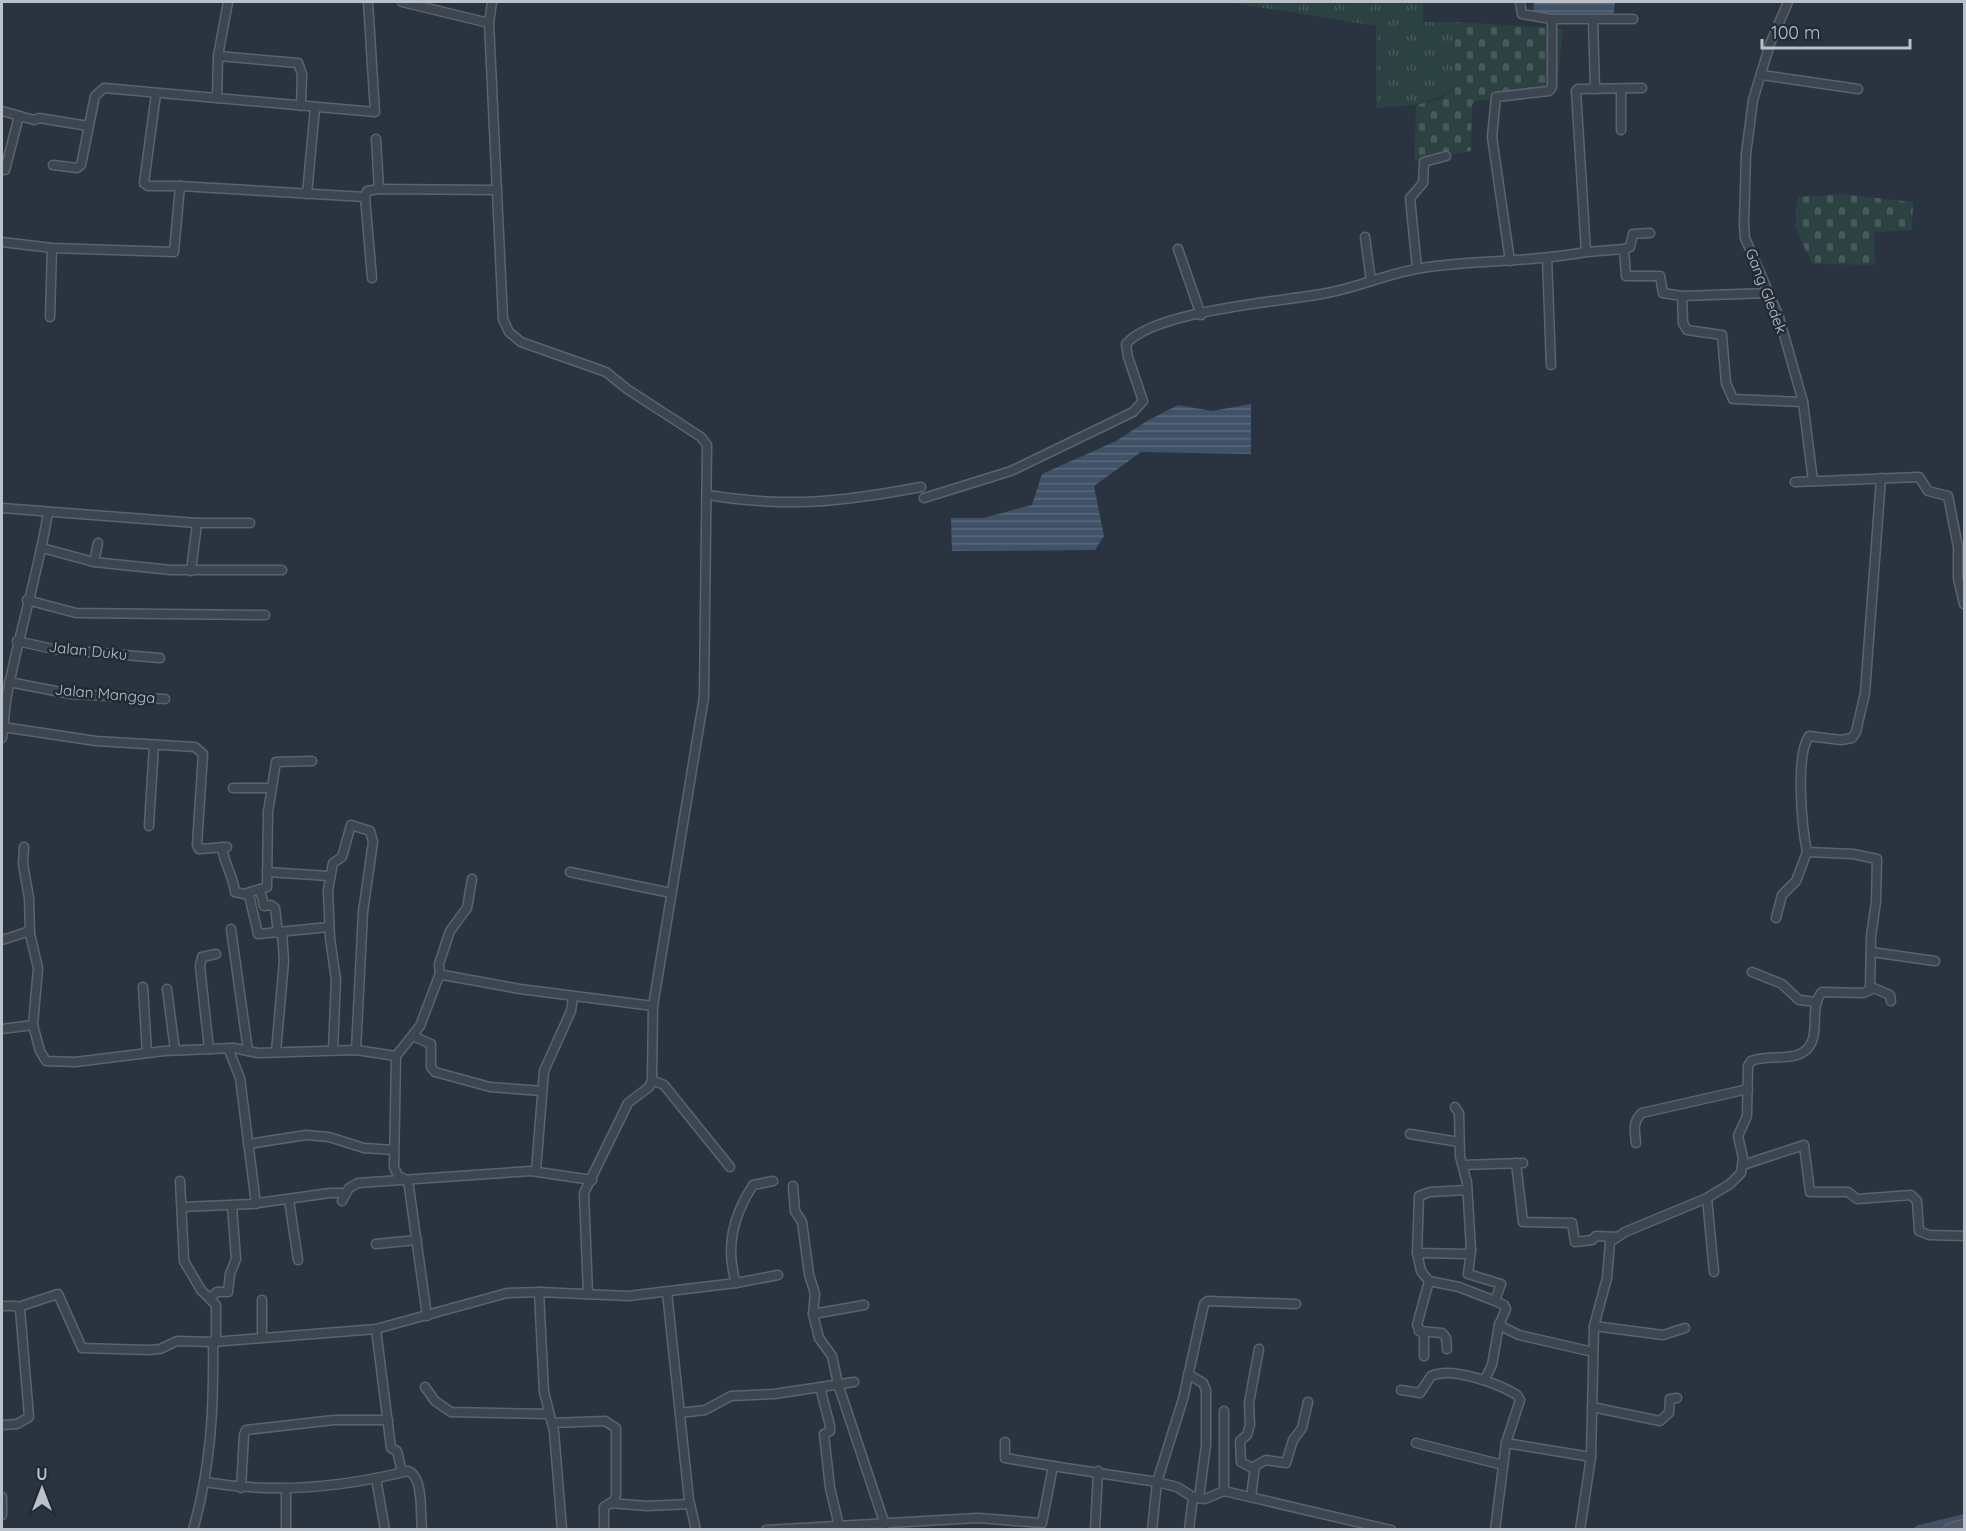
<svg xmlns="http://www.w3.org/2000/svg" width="1966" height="1531" font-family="Quicksand,sans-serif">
<defs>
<pattern id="grass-tufts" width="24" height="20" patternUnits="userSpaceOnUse" patternTransform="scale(1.5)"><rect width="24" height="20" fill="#2c4142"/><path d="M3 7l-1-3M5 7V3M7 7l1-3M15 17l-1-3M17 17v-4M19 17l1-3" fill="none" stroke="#485b5c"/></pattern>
<pattern id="cemetery-stones" width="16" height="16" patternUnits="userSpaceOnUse" patternTransform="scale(1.5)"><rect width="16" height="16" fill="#2c4142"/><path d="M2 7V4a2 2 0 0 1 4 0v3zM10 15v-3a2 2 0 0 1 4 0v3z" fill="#485b5c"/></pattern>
<pattern id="water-rules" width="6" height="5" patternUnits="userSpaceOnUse" patternTransform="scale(1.5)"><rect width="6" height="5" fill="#415268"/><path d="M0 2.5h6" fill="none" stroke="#5a697c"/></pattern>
</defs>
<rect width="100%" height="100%" fill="#293440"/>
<!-- grass -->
<path fill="url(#grass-tufts)" d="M 1226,2 L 1423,2 L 1423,22 L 1456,22 L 1453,87 C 1432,107 1404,106 1376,108 L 1376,26 Z"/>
<!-- cemetery -->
<g fill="url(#cemetery-stones)">
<path d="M 1456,22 L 1563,29 L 1557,86 L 1553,93 L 1476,101 L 1472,105 L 1471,151 L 1414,161 L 1416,105 L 1442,98 L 1453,87 Z"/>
<path d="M 1841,194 L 1913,202 L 1912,230 L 1874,232 L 1875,265 L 1812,264 L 1795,226 L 1798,197 Z"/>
</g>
<!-- water -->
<g fill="url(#water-rules)">
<path d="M 1534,2 L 1615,2 L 1613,18 L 1550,18 L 1533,12 Z"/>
<path d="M 1251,404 L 1251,454 L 1141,452 L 1094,486 L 1104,536 L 1095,550 L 952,551 L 951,518 L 983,518 L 1032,505 L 1042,474 L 1116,441 L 1147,421 L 1178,405 L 1212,411 Z"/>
</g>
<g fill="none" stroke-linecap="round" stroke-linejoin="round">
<!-- canal -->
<path stroke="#415268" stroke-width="10" d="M 1919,1530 L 1964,1519"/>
<defs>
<g id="street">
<path d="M 402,2 L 489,23"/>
<path d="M 492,2 L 489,23 L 503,319 L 509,332 L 521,342 L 606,372 L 627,389 L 701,437 L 707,445 L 704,697 L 653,1006 L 652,1080 L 649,1087 L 628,1103 L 584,1193 L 588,1294"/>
<path d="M 1520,2 L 1522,14 L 1552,19 L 1633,19"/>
<path d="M 1788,2 L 1770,44 L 1753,100 L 1746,154 L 1744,224 L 1745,238 L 1779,317 L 1803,402 L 1813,481"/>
<path d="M 1593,20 L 1595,89"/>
<path d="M 218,56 L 298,63 L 302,74 L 301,106"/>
<path d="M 1762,75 L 1858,89"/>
<path d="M 1642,88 L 1578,89 L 1576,91 L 1586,252 L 1624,249 L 1626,276 L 1660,276 L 1663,293 L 1682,296 L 1683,323 L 1687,330 L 1722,335 L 1726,383 L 1733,399 L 1803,402"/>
<path d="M 1621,89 L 1621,130"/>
<path d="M 217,98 L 218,56 L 228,2"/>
<path d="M 2,111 L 34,120 L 39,118 L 88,126"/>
<path d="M 376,139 L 379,189"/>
<path d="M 53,165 L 77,168 L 81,165 L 95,96 L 104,88 L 375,112 L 368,2"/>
<path d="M 5,170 L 19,116"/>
<path d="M 180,186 L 365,197 L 367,191 L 379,189 L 496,190"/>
<path d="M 307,194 L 315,108"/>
<path d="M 365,197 L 372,278"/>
<path d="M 1365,237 L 1371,281"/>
<path d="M 2,242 L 52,248 L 174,252 L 180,186 L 148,186 L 144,183 L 156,94"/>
<path d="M 1178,249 L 1201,315"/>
<path d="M 1624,249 L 1630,247 L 1633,234 L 1650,233"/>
<path d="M 1547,258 L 1551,365"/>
<path d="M 1510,261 L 1492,137 L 1496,97 L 1549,91 L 1552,87 L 1552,19"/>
<path d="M 1417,268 L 1410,198 L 1423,183 L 1424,162 L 1446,156"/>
<path d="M 1682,296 L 1769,293"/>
<path d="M 50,317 L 52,248"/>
<path d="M 1795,482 L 1919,477 L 1928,491 L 1948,496 L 1958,547 L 1958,579 L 1964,604"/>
<path d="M 708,495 C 788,508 841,502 921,487"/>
<path d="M 924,498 L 1011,471 L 1133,412 L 1143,401 L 1128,357 L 1126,344 C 1155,310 1281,302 1327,293 C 1361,287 1393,271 1428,267 C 1481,260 1534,262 1586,252"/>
<path d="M 2,508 L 197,523 L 250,523"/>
<path d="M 42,548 L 94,562 L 171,570 L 282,570"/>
<path d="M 94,562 L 98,543"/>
<path d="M 191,571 L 197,523"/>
<path d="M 27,600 L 76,613 L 265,615"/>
<path d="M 17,641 L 53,649 L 160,658"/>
<path d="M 9,682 L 71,694 L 165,699"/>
<path d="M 2,701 L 6,701 L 2,738"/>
<path d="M 6,701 C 17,638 38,576 48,512"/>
<path d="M 3,727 L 96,741 L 195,747 L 203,754 L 197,845 L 199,849 L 227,847"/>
<path d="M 233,788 L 271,788"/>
<path d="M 149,826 L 154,745"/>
<path d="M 24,847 L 23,864 L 29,898 L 30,934 L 38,968 L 33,1025 L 40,1051 L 46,1061 L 75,1062 L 164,1051 L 234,1048 L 258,1053 L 356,1050 L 396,1056 L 394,1167 L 398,1176 L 407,1180 L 409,1187 L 427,1316"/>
<path d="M 222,847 C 224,864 233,875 235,892 L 249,895 L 258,934 L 329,927"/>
<path d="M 267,872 L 329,876"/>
<path d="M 570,872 L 671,893"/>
<path d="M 260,889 L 264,906 L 271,905 L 275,908 L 278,933"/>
<path d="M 247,893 L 267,887 L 268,812 L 276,762 L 312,761"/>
<path d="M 1776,918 L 1782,895 L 1796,881 L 1807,852"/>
<path d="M 231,929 L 248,1051"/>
<path d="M 2,940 L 30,931"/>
<path d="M 1871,952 L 1935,961"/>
<path d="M 1752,972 L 1782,984 L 1799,1000 L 1817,1002"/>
<path d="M 440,976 L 439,964 L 450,931 L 467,908 L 472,879"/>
<path d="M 143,987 L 147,1053"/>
<path d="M 1871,987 L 1890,995 L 1891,1001"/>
<path d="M 167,989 L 175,1050"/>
<path d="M 2,1029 L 33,1025"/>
<path d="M 413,1036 L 431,1044 L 431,1067 L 435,1072 L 490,1087 L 542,1091"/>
<path d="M 228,1048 L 240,1078 L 256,1204"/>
<path d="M 209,1049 L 200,966 L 202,957 L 216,954"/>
<path d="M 333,1050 L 336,980 L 330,938 L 328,890 L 333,863 L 342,857 L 351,825 L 370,831 L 373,842 L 363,912 L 356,1050"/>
<path d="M 276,1052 L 284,961 L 282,932"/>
<path d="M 396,1056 L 420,1026 L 439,976 L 443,975 L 520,989 L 653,1006"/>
<path d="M 652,1080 L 664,1085 L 730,1167"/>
<path d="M 1410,1134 L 1459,1142"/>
<path d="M 1636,1143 C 1635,1131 1632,1122 1642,1113 L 1748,1089"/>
<path d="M 248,1144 L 306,1135 L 329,1137 L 364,1148 L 394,1150"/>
<path d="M 1516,1163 L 1523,1222 L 1572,1223 L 1575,1242 L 1592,1240 L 1596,1236 L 1617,1237"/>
<path d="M 1463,1165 L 1523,1163"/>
<path d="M 1743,1165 L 1804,1145 L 1810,1192 L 1848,1192 L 1857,1199 L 1911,1195 L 1917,1201 L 1919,1231 L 1929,1235 L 1964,1236"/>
<path d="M 536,1171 L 544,1071 L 571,1011 L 573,997"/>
<path d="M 180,1181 L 184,1261 L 201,1290 L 216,1305 L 216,1341"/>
<path d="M 793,1186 L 795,1211 L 802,1222 L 809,1274 L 815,1294 L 813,1314 L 819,1338 L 832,1356 L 838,1384 L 885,1525"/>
<path d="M 1467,1190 L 1430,1192 L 1419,1196 L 1417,1253 L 1421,1271 L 1429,1281 L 1459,1287 L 1495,1301"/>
<path d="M 1707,1198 L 1714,1272"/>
<path d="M 289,1200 L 298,1260"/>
<path d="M 342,1201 L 349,1188 L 358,1183 L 531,1171 L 592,1180"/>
<path d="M 182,1207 L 251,1204 L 330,1193 L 346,1193"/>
<path d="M 376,1244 L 417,1240"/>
<path d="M 1471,1250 L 1468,1274 L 1501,1284 L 1495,1301 L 1504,1305 L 1506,1309 L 1499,1325 L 1492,1365 L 1485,1379"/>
<path d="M 1417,1253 L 1468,1254 L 1471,1250 L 1467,1183 L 1460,1156 L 1459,1113 L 1455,1107"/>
<path d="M 736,1283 C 725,1247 733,1216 753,1185 L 773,1181"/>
<path d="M 667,1292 L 689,1500 L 696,1530"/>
<path d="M 210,1298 L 217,1292 L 228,1292 L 230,1274 L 236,1259 L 232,1206"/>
<path d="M 262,1300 L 262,1337"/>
<path d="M 2,1306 L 16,1306 L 20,1309 L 29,1417 L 17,1424 L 2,1425"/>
<path d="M 18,1307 L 58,1294 L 82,1348 L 148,1350 L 160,1349 L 177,1341 L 213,1342 L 376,1329 L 507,1293 L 539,1292"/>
<path d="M 813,1314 L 864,1305"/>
<path d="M 1499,1325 L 1519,1335 L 1593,1352"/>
<path d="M 1594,1326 L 1663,1335 L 1685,1328"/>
<path d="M 376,1329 L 391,1448 L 397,1451 L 402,1472"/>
<path d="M 1419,1331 L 1442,1333 L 1446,1338 L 1447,1349"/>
<path d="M 1424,1356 L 1424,1336 L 1417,1325 L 1429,1281"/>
<path d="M 1188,1374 L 1203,1383 L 1206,1390 L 1206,1445 L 1199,1498"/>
<path d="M 425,1387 L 435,1401 L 451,1412 L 549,1414"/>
<path d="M 820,1387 L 830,1426 L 830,1431 L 824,1434 L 830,1488 L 840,1530"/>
<path d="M 1401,1390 L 1420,1393 L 1431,1376 C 1452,1366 1499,1384 1517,1395 L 1520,1400 L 1506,1443 L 1495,1530"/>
<path d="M 1592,1407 L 1660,1421 L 1669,1413 L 1670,1399 L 1677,1398"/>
<path d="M 680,1413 L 705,1410 L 731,1396 L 774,1394 L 854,1382"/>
<path d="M 552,1423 L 605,1421 L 616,1428 L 616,1495 L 614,1501 L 604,1507 L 604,1530"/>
<path d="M 1005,1442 L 1005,1458 L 1053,1466"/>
<path d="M 1416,1443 L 1503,1465"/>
<path d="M 1506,1443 L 1591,1457"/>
<path d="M 1254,1469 L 1241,1462 L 1240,1441 L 1247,1435 L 1250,1425 L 1249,1403 L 1259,1349"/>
<path d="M 376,1478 L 385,1530"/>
<path d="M 205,1482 C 274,1494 340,1488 408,1471 C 424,1477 420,1514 422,1530"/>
<path d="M 241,1488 L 244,1435 L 246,1430 L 334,1420 L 388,1420"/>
<path d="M 1224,1491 L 1224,1411"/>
<path d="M 2,1497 L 2,1515"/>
<path d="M 1251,1497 L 1255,1466 L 1266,1460 L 1286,1463 L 1293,1440 L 1302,1428 L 1308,1402"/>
<path d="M 610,1503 L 647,1506 L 690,1504"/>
<path d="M 193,1530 C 211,1467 214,1407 213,1342"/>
<path d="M 286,1530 L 286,1490"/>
<path d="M 562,1530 L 554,1431 L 544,1392 L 539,1292 L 628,1296 L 736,1283 L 778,1275"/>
<path d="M 766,1530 L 978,1518 L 1042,1523 L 1053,1466 L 1157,1482 L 1177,1487 L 1193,1497 L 1205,1499 L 1224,1491 L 1391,1530"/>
<path d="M 1095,1530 L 1098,1471"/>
<path d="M 1152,1530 L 1157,1482 L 1183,1399 L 1204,1304 L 1208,1301 L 1296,1304"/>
<path d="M 1189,1530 L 1193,1497"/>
<path d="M 1580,1530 L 1591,1457 L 1594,1326 L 1607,1278 L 1610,1242 L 1625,1232 L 1707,1198 L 1730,1184 L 1741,1173 L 1743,1158 L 1738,1136 L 1747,1116 L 1748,1066 L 1751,1061 C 1767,1054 1793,1062 1806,1050 C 1822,1036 1808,1007 1822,992 L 1863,993 L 1870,990 L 1871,936 L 1876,902 L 1877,859 L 1853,854 L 1807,852 C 1802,827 1795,756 1809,736 L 1841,740 L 1852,738 L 1856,732 L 1865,693 L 1881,478"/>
</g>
<path id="secondary" d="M 1950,1530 L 1964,1526"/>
</defs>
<!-- street casing -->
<use href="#street" stroke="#5b636d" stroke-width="11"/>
<!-- secondary casing -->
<use href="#secondary" stroke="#5b636d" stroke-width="15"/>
<!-- street -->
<use href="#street" stroke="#3d4550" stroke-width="8"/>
<!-- secondary -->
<use href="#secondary" stroke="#4b5563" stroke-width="12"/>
</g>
<g text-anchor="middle" stroke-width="5" stroke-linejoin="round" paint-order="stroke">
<!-- street labels -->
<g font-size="15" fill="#bac1ca" stroke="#222a35">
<text transform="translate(1766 291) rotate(69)" y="5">Gang Gledek</text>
<text transform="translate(88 651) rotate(6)" y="5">Jalan Duku</text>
<text transform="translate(105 694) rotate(5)" y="5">Jalan Mangga</text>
</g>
</g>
<!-- border -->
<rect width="1966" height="1531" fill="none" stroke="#bac1ca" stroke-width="6"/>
<!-- north arrow -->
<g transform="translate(42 1489)" stroke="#222a35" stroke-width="4.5" paint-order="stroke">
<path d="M0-4.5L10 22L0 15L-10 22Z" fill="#bac1ca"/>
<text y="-9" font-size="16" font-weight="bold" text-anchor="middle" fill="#bac1ca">U</text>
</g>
<!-- scale -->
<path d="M1762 39v9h148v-9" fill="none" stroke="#bac1ca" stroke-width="3"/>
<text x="1771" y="39" font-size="18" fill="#bac1ca" stroke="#222a35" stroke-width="4.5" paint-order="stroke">100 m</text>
</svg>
